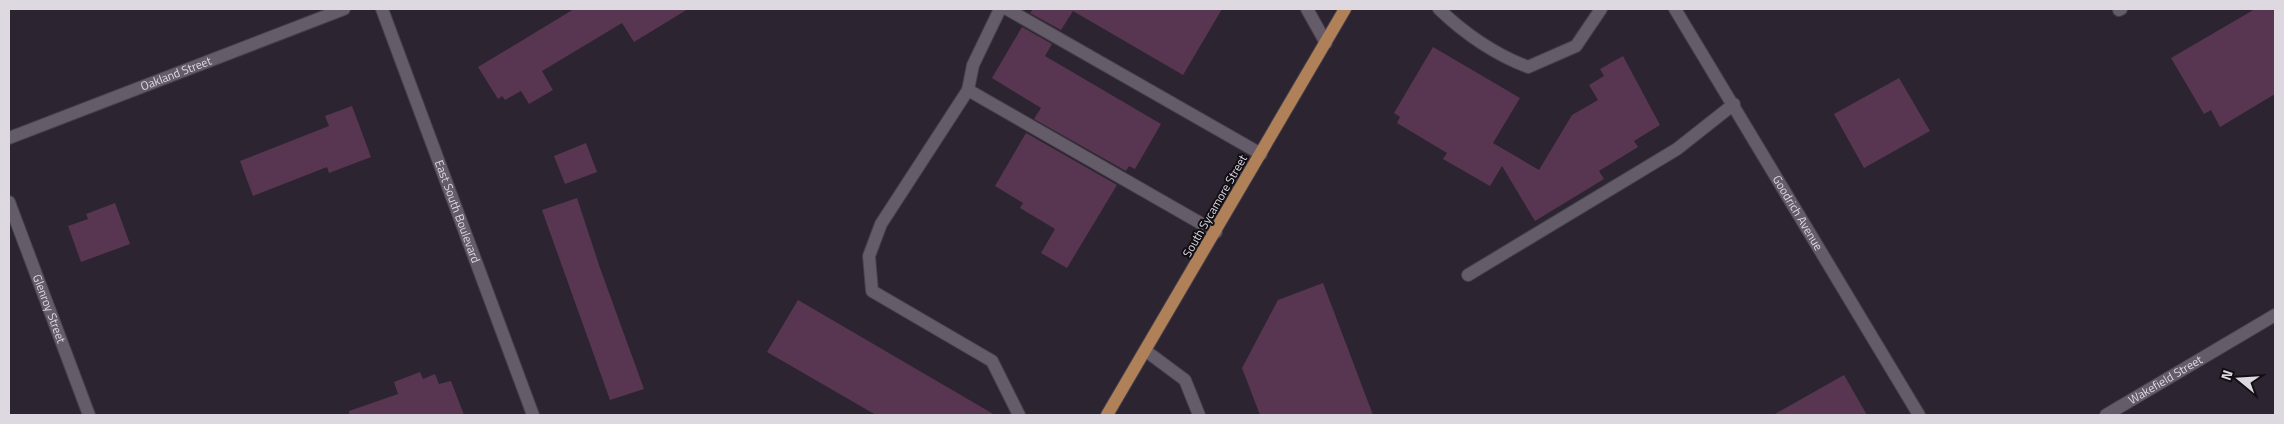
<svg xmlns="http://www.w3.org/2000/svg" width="2284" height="424" font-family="'Titillium Web',sans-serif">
<rect width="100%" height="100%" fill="#2c2430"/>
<!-- building -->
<g fill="#583651">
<path d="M 574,9 L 688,9 L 634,42 L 622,23 L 542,71 L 553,90 L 529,104 L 521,91 L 505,100 L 502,96 L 498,99 L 478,67 Z"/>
<path d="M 1033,9 L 1222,9 L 1183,75 L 1073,11 L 1061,30 L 1030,13 Z"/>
<path d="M 2255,9 L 2275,9 L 2275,94 L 2220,127 L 2211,110 L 2204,114 L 2171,58 Z"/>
<path d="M 1022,27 L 1052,44 L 1045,56 L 1161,124 L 1135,169 L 1129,166 L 1126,171 L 1034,119 L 1041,108 L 992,78 Z"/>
<path d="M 1433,47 L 1520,98 L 1493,143 L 1539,170 L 1572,115 L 1598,100 L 1589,85 L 1604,76 L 1600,69 L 1623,56 L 1660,125 L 1634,141 L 1638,147 L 1599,171 L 1604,179 L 1535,221 L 1502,166 L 1490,186 L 1443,159 L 1447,153 L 1397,123 L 1400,117 L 1394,113 Z"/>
<path d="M 1899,78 L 1930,131 L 1864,168 L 1834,114 Z"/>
<path d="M 352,106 L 371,157 L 329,173 L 327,167 L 253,196 L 240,161 L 329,126 L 325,116 Z"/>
<path d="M 1026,133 L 1117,185 L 1067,268 L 1041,253 L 1055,229 L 1020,208 L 1023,203 L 995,186 Z"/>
<path d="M 586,143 L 597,172 L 565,184 L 554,156 Z"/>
<path d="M 577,198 L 600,268 L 644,389 L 610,400 L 542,210 Z"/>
<path d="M 115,203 L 130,244 L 81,262 L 68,226 L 88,219 L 86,214 Z"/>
<path d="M 1323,283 L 1373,415 L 1260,415 L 1242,368 L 1278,300 Z"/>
<path d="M 798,300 L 995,415 L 876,415 L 767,352 Z"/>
<path d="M 420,372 L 423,379 L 435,374 L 439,384 L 451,381 L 464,415 L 349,415 L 349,411 L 398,394 L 394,382 Z"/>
<path d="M 1844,375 L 1867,415 L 1773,415 Z"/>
</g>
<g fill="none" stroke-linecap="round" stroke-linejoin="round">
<defs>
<g id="minor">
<path id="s1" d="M 382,9 L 533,415"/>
<path d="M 1000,9 L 973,65 L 968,90 L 881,224 L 869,256 L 872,291 L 992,361 L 1019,415"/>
<path d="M 1007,9 L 1261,154"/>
<path d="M 1307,9 L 1326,43"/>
<path d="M 1439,9 C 1465,34 1494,54 1528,67 L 1576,46 L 1601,9"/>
<path id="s2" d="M 1675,9 L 1919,415"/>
<path d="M 2119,10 L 2121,9"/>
<path d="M 968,90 L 1216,232"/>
<path id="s3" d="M 9,138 L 344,9"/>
<path id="s4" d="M 9,202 L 89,415"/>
<path d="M 1468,275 L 1677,149 L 1734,104"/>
<path d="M 1146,351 L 1185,380 L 1199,415"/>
<path id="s5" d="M 2106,415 L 2275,315"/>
</g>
<path id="major" d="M 1107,415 L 1345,9"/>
</defs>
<!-- minor casing -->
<use href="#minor" stroke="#443f48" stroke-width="14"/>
<!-- major casing -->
<use href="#major" stroke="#443f48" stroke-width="14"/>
<!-- minor -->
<use href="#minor" stroke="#645c69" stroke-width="12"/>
<!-- major -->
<use href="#major" stroke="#b08158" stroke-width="12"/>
</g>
<g text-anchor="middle" stroke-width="4" stroke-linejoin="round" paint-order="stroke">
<!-- street labels -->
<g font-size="12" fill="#ded9e1" stroke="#120f14">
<text dy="4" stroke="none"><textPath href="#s3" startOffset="179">Oakland Street</textPath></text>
<text transform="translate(1215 206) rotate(-60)" y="4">South Sycamore Street</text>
<text dy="4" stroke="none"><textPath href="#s1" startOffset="216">East South Boulevard</textPath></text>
<text dy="4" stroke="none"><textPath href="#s2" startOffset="238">Goodrich Avenue</textPath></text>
<text dy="4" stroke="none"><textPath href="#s4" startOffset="114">Glenroy Street</textPath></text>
<text dy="4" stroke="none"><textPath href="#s5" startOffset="69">Wakefield Street</textPath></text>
</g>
</g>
<!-- border -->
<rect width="2284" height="424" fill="none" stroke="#ded9e1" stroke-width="20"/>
<!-- north arrow -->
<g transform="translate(2239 379) rotate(288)" stroke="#120f14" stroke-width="4" paint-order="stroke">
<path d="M0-4L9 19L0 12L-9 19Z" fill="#ded9e1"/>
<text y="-8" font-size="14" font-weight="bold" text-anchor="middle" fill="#ded9e1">N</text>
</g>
</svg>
